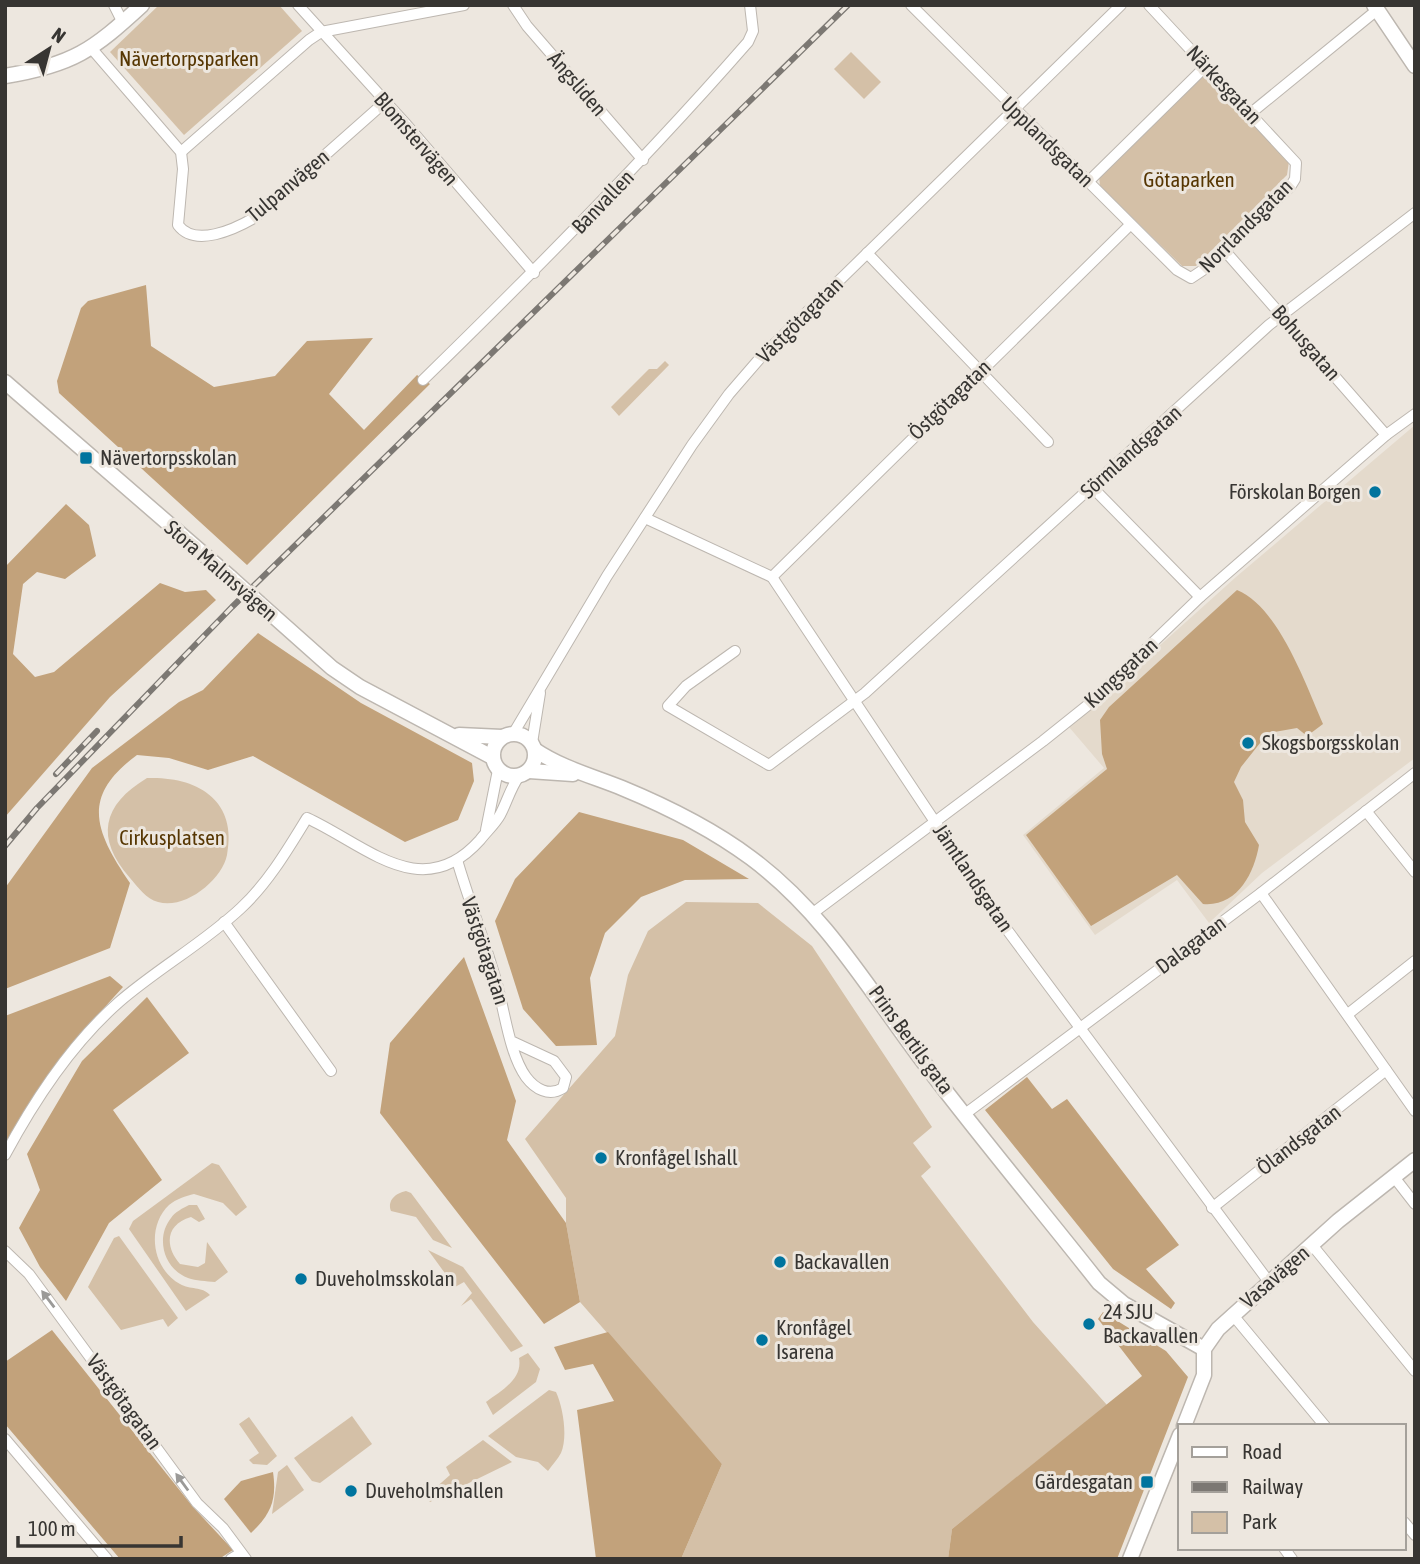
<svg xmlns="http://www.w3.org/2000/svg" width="1420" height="1564" font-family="'Asap Condensed',sans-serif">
<rect width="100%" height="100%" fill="#ede7df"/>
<!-- built -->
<path fill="#e4dacc" d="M 1415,425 L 1415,758 L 1262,873 L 1209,923 L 1177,880 L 1095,935 L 1023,835 L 1104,768 L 1069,727 L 1236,577 Z"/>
<!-- green -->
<g fill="#d4c0a7">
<path d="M 159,5 L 279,5 L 302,31 L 184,135 L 110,52 Z"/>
<path d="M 851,52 L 881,82 L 864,99 L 834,69 Z"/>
<path d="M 1206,71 L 1289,161 L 1287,175 L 1196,266 L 1182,266 L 1100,186 L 1099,176 Z"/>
<path d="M 665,361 L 669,365 L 619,416 L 611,407 L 649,369 L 657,369 Z"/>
<path d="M 147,778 C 197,776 238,800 227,855 C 222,880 185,910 158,902 C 146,899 138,887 130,878 C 95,838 102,805 147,778 Z"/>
<path d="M 686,902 L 758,903 L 812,946 L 932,1127 L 913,1143 L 931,1167 L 921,1176 L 1033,1322 L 1107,1405 L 952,1529 L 948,1559 L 681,1559 L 722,1464 L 580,1302 L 566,1223 L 566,1198 L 525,1139 L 615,1036 L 628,975 L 648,931 Z"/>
<path d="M 212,1163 L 219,1165 L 247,1207 L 236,1216 L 223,1203 L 194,1194 C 186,1196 176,1199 169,1205 C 146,1227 152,1269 180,1284 C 190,1290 202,1286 210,1295 L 186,1311 L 129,1229 L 133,1221 Z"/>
<path d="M 406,1191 L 411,1193 L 452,1248 L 433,1240 L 416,1217 L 391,1211 C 387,1200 396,1193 406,1191 Z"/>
<path d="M 189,1205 L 197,1205 L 205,1219 L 199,1222 L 191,1217 C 166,1224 164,1246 180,1264 L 198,1267 L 205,1263 L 207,1242 L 228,1272 L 215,1282 C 206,1281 196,1281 188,1278 C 164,1269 155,1238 171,1218 C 175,1212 183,1208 189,1205 Z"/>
<path d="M 119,1236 L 178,1318 L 168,1327 L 163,1319 L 121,1330 L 88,1287 L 114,1238 Z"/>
<path d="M 428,1250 L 463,1267 L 523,1346 L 511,1352 L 471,1299 L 461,1306 L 472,1293 L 464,1282 L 455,1287 Z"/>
<path d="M 528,1353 L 540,1369 L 536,1382 L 493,1415 L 486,1402 C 501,1391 523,1379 519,1358 Z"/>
<path d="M 549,1390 L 556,1392 C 563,1407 568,1437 561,1453 C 558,1459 552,1465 548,1471 L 538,1462 L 516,1457 L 488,1436 Z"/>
<path d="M 352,1416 L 372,1444 L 320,1483 L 312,1481 L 294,1458 Z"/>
<path d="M 249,1417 L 277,1456 L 267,1465 L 253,1464 L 249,1460 L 259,1453 L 239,1424 Z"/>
<path d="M 483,1440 L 512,1462 L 430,1502 L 421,1489 L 425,1482 L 433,1490 L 450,1475 L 446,1467 Z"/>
<path d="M 287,1465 L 304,1490 L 272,1514 L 278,1472 Z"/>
</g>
<!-- forest -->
<g fill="#c2a27b">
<path d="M 146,285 L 151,346 L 214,387 L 275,376 L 307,341 L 373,338 L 329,394 L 364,430 L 417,375 L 430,384 L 247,565 L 59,393 L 57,381 L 81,308 L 88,301 Z"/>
<path d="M 66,504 L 89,525 L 96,556 L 65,579 L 37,572 L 23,584 L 13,654 L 35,677 L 54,672 L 160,583 L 185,592 L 206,590 L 216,600 L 110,697 L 5,817 L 5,567 Z"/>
<path d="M 1237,590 C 1278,606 1306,685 1323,724 L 1307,736 L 1297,728 L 1268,733 L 1241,767 L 1234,782 L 1243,800 L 1245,822 L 1259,845 C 1254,874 1237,907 1203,904 L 1177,875 L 1091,926 L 1026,835 L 1107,769 L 1102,754 L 1100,720 L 1109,707 Z"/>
<path d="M 258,633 L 361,703 L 472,763 L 474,781 L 458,820 L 405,842 L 253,756 L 208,770 L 169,758 L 137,755 C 80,797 95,831 130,883 L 110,948 L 5,989 L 5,888 L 92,768 L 179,702 L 203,690 Z"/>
<path d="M 579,812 L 683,840 L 749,879 L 685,880 L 641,897 L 605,933 L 590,978 L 597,1045 L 556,1046 L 523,1009 L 495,921 L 515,879 Z"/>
<path d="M 464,957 L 516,1101 L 507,1140 L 566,1223 L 580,1302 L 544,1324 L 380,1113 L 390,1043 Z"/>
<path d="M 110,976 L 123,987 C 78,1036 37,1085 5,1144 L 5,1016 Z"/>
<path d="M 147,997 L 189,1053 L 113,1110 L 162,1180 L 109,1223 L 66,1301 L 40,1267 L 19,1228 L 40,1190 L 27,1154 L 82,1061 Z"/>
<path d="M 1027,1077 L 1052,1109 L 1067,1099 L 1179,1245 L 1146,1269 L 1175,1303 L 1171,1309 L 1113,1269 L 985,1110 Z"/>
<path d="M 1103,1312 L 1166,1351 L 1188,1377 L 1117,1559 L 948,1559 L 952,1529 L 1142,1376 L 1098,1319 Z"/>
<path d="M 52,1330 L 193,1507 L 233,1550 L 219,1559 L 120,1559 L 5,1424 L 5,1362 Z"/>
<path d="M 608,1332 L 722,1464 L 681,1559 L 596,1559 L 577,1410 L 614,1401 L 593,1364 L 565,1370 L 554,1347 Z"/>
<path d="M 273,1472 C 277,1500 271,1514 251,1533 L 224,1499 L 241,1481 Z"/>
</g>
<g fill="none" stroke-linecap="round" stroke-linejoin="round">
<defs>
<g id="street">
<path d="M 114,5 L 123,23"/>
<path d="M 298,5 L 405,123 L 534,273"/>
<path d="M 513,5 L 527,26 L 643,160"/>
<path d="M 911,5 L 1177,270 L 1191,278 L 1209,266 L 1290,187 L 1295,179 L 1296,163 L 1149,5"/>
<path d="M 92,49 L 181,152 L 183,169 L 178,225 C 195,248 235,229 254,218 L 385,102"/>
<path d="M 1251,113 L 1377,10"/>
<path d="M 181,152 L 309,40 L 321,32 L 464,5"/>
<path d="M 1088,182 L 1206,66"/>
<path d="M 1225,251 L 1386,435"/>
<path d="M 867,253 L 1048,442"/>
<path d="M 423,380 C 536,270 645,160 748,42 L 753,31 L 750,5"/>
<path d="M 1092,487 L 1200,597"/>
<path d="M 645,518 L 772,577 L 1005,927 L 1269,1282"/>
<path d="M 772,577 L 1130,225"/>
<path d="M 735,651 L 686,686 L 668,706 L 769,765 L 865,693 L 1269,325 L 1415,213"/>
<path d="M 513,734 L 607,576 L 692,445 L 729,394 L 761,357 L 1121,5"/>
<path d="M 532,743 L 540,693"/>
<path d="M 1366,811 L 1415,872"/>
<path d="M 486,830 L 498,770"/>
<path d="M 457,860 C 468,898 483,936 494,974 C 504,1004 508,1052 526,1077 C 535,1089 549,1097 563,1088 L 566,1077 L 554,1061 L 513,1042"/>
<path d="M 1261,893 L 1415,1111"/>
<path d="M 813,913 L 1043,741 L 1088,705 L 1200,597 L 1386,435 L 1415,414"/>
<path d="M 224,922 L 331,1071"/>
<path d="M 1348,1014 L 1415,961"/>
<path d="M 965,1114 L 1261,893 L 1415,773"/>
<path d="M 5,1155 C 35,1099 71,1044 119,1002 C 157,969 205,942 241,908 C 268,883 288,849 307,818 C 366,845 422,905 480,840 C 486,832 495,824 500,815 C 507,802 510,789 519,776"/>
<path d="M 1394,1177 L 1415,1204"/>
<path d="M 1212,1208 L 1386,1070"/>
<path d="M 1312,1245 L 1415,1371"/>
<path d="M 5,1251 L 29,1274 L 197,1503 L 223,1528 L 246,1559"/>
<path d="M 1232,1314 L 1325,1426"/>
<path d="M 5,1439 L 107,1559"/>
<path d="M 1404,1522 L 1415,1535"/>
<path d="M 1284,1548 L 1292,1559"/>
<path d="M 231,1559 L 241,1553"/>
</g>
<g id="secondary">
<path d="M 1374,5 L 1415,66"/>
<path d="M 5,76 C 73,65 93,50 142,5"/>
<path d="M 5,382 L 230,577"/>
<path d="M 259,603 L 332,668 L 360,687 L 492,757"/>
<circle cx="514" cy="755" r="21"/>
<path d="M 459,735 L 502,737"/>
<path d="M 535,750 C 562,768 592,776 622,788 C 668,807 712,829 751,858 C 829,916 873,997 931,1072 C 985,1143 1043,1212 1099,1283 L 1124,1304 L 1204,1349"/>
<path d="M 529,771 L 573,774"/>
<path d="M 1184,1426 L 1204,1375 L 1204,1349 L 1218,1329 L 1338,1221 L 1415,1160"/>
<path d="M 1130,1559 L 1180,1435"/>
</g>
</defs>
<!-- street casing -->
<use href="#street" stroke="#bdb7b0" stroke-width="12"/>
<!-- secondary casing -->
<use href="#secondary" stroke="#bdb7b0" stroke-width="17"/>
<!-- street -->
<use href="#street" stroke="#fff" stroke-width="10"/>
<!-- secondary -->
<use href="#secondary" stroke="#fff" stroke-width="14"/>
<defs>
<g id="rail">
<path d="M 56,774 L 97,731"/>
<path d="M 5,846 L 37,808 L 232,607 L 848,5"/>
</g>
</defs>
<!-- rail casing -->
<use href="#rail" stroke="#7c7873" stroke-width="6"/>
<!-- rail -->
<use href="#rail" stroke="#ede7df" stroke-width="3.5" stroke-dasharray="10" stroke-linecap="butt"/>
<defs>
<path id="secondary-bridge" d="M 230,577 L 259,603"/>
</defs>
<!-- secondary-bridge casing -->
<use href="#secondary-bridge" stroke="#bdb7b0" stroke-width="17" stroke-linecap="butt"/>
<!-- secondary-bridge -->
<use href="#secondary-bridge" stroke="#fff" stroke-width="14"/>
</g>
<!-- one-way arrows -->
<defs><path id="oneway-solid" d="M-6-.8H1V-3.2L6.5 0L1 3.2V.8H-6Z" transform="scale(1.75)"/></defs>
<g fill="#9b9a98">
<use href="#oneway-solid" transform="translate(48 1299) rotate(-127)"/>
<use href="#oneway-solid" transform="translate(182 1482) rotate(-126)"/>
</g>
<!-- markers -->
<g fill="#00749e" stroke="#ede7df" stroke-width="2.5">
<rect x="79" y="451" width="14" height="14" rx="3.5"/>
<circle cx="1375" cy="492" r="7"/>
<circle cx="1248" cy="743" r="7"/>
<circle cx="601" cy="1158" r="7"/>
<circle cx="780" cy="1262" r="7"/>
<circle cx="301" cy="1279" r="7"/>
<circle cx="1089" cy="1324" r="7"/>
<circle cx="762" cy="1340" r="7"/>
<rect x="1140" y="1475" width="14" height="14" rx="3.5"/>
<circle cx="351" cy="1491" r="7"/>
</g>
<g text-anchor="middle" stroke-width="6" stroke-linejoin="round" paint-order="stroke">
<!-- park labels -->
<g font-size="21" fill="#563602" stroke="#ede7df">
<text x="189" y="66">Nävertorpsparken</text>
<text x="1189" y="187">Götaparken</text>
<text x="172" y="845">Cirkusplatsen</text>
</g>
<!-- street labels -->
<g font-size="21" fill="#373532" stroke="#ede7df">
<text transform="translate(577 84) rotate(49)" y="7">Ängsliden</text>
<text transform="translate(1224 85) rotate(47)" y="7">Närkesgatan</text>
<text transform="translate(416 139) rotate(49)" y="7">Blomstervägen</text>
<text transform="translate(1047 142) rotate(44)" y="7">Upplandsgatan</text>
<text transform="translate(288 186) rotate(-40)" y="7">Tulpanvägen</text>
<text transform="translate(603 202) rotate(-46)" y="7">Banvallen</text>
<text transform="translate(1246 226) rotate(-45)" y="7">Norrlandsgatan</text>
<text transform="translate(800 320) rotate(-45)" y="7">Västgötagatan</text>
<text transform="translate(1306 343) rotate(49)" y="7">Bohusgatan</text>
<text transform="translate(950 400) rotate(-44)" y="7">Östgötagatan</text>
<text transform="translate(1131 452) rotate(-42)" y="7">Sörmlandsgatan</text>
<text transform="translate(221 571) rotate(41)" y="7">Stora Malmsvägen</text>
<text transform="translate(1121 673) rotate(-43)" y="7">Kungsgatan</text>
<text transform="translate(973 878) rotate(56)" y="7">Jämtlandsgatan</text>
<text transform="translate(1191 945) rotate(-37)" y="7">Dalagatan</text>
<text transform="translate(485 951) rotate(72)" y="7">Västgötagatan</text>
<text transform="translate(911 1040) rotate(54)" y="7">Prins Bertils gata</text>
<text transform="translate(1299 1140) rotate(-38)" y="7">Ölandsgatan</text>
<text transform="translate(1275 1277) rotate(-41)" y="7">Vasavägen</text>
<text transform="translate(124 1402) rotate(54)" y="7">Västgötagatan</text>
</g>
<!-- poi labels -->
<g font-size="21" fill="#373532" stroke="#ede7df" text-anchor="start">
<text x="100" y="465">Nävertorpsskolan</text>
<text x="1361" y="499" text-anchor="end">Förskolan Borgen</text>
<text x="1262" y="750">Skogsborgsskolan</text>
<text x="615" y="1165">Kronfågel Ishall</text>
<text x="794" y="1269">Backavallen</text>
<text x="315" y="1286">Duveholmsskolan</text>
<text x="1103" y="1319">24 SJU<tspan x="1103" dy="24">Backavallen</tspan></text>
<text x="776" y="1335">Kronfågel<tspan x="776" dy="24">Isarena</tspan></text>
<text x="1133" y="1489" text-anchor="end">Gärdesgatan</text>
<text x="365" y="1498">Duveholmshallen</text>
</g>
</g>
<!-- border -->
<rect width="1420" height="1564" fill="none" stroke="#373532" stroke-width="14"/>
<!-- legend -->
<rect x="1178" y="1424" width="228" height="126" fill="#ede7df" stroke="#a4a09a" stroke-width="2"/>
<rect x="1192" y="1447" width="35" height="10" fill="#ffffff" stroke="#a4a09a" stroke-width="2"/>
<text x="1242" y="1459" font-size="21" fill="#373532">Road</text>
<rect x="1192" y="1482" width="35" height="10" fill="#7c7873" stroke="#a4a09a" stroke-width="2"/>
<text x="1242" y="1494" font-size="21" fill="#373532">Railway</text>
<rect x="1192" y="1512" width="35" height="21" fill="#d4c0a7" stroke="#a4a09a" stroke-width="2"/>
<text x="1242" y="1529" font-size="21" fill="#373532">Park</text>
<!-- north arrow -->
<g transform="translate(49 49) rotate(36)" stroke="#ede7df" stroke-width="5" paint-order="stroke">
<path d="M0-5L12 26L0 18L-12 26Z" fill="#373532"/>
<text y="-10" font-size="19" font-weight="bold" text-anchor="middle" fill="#373532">N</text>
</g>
<!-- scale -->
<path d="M18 1536v10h163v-10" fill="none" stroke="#373532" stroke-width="3.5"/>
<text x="28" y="1536" font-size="21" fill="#373532" stroke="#ede7df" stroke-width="5" paint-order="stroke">100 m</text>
</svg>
